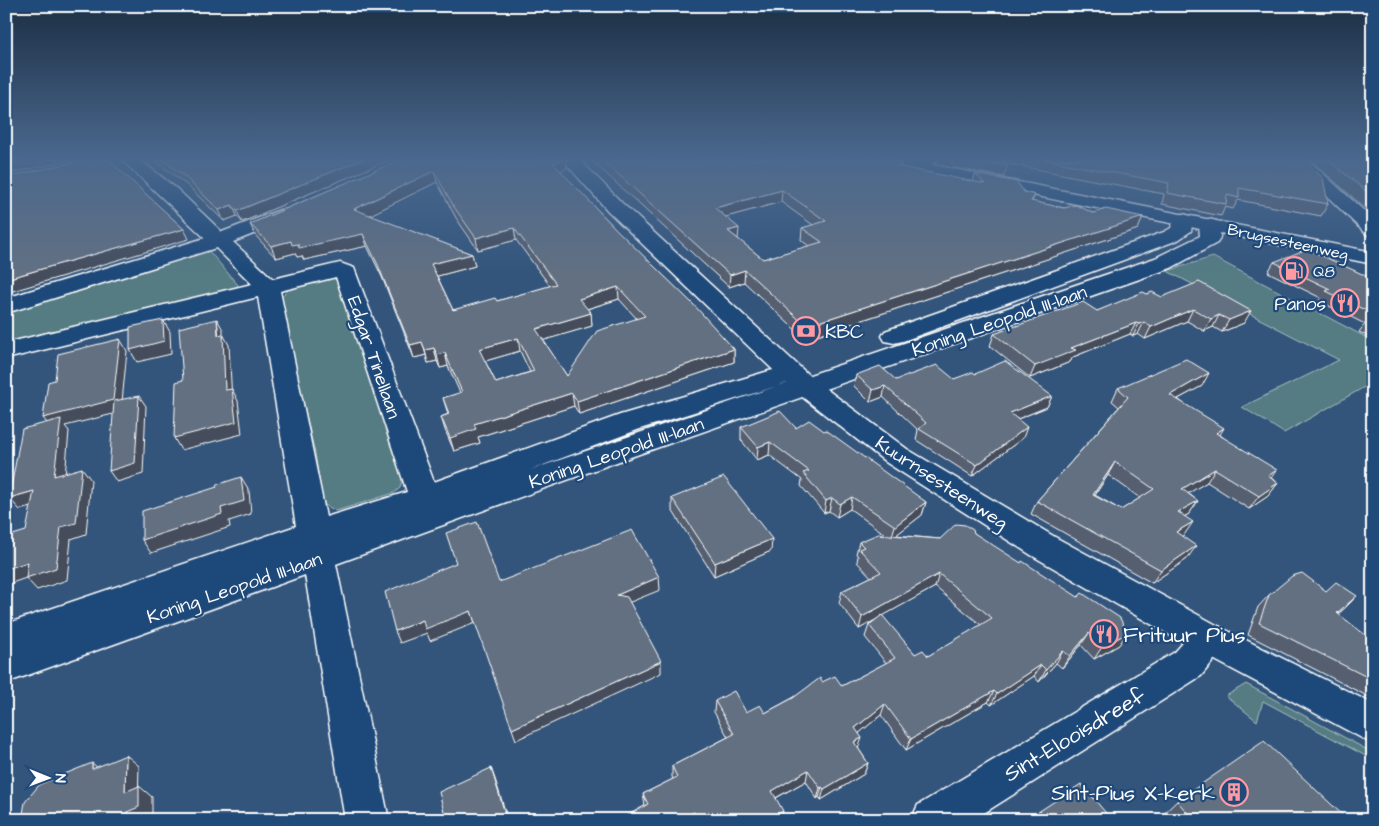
<svg xmlns="http://www.w3.org/2000/svg" width="1379" height="826" font-family="'Architects Daughter',sans-serif">
<rect width="100%" height="100%" fill="#33557c"/>
<filter id="ink" filterUnits="userSpaceOnUse"><feTurbulence type="fractalNoise" baseFrequency=".02" numOctaves="2"/><feDisplacementMap in="SourceGraphic" scale="10" xChannelSelector="R" yChannelSelector="G"/><feConvolveMatrix kernelMatrix="1 2 1 2 8 2 1 2 1" color-interpolation-filters="sRGB"/></filter>
<g filter="url(#ink)">
<!-- green -->
<g fill="#547c83" stroke="#aabec1">
<path d="M 204,250 L 209,251 L 238,285 L 236,289 L 6,348 L 6,312 Z"/>
<path d="M 1213,257 L 1373,341 L 1373,382 L 1284,433 L 1242,407 L 1339,360 L 1167,271 Z"/>
<path d="M 323,278 L 333,278 L 338,281 L 403,476 L 400,488 L 394,493 L 336,511 L 323,504 L 315,453 L 279,299 L 293,285 Z"/>
<path d="M 1246,684 L 1373,753 L 1373,760 L 1263,701 L 1257,721 L 1226,696 Z"/>
</g>
<g fill="none" stroke-linecap="round" stroke-linejoin="round">
<defs>
<g id="minor">
<path d="M 121,159 L 139,159 L 178,190 L 222,232 L 280,210 L 294,210 L 297,214 L 294,218 L 233,242 L 273,279 L 340,263 L 354,268 L 434,482 L 620,415 L 769,371 L 778,369 L 787,371 L 791,377 L 787,383 L 640,429 L 530,470 L 1155,258 L 1200,236 L 1199,225 L 1202,221 L 1209,219 L 1216,221 C 1221,227 1222,237 1217,243 L 1171,268 L 625,459 L 336,564 L 389,820 L 345,820 L 305,575 L 6,683 L 6,624 L 296,526 L 258,297 L 6,359 L 6,343 L 252,284 L 216,248 L 6,313 L 6,298 L 205,238 ZM 336,277 L 407,492 L 326,517 L 280,291 Z"/>
<path d="M 917,159 L 937,159 C 931,168 921,172 911,170 L 908,166 Z"/>
<path d="M 1289,159 L 1307,159 L 1373,219 L 1373,236 L 1366,234 Z"/>
<path d="M 1183,214 L 1190,216 L 1193,220 L 1191,231 L 1178,240 L 903,341 L 894,343 L 885,341 L 882,336 L 885,331 L 1164,232 L 1171,228 L 1176,216 Z"/>
<path d="M 1209,623 L 1222,628 L 1227,639 L 1222,650 L 1201,676 L 973,820 L 911,820 L 918,805 L 1175,652 L 1196,628 Z"/>
</g>
<path id="tertiary" d="M 562,159 L 579,159 L 622,203 L 814,380 L 907,449 L 1055,537 L 1222,628 L 1373,704 L 1373,744 L 1196,650 L 1031,555 L 887,463 L 796,392 L 608,211 Z"/>
<path id="primary" d="M 870,159 L 903,159 L 1373,252 L 1373,264 L 879,164 L 873,163 Z"/>
</defs>
<!-- minor casing -->
<use href="#minor" stroke="#fff" stroke-width="3"/>
<!-- tertiary casing -->
<use href="#tertiary" stroke="#fff" stroke-width="3"/>
<!-- primary casing -->
<use href="#primary" stroke="#fff" stroke-width="3"/>
<!-- minor -->
<use href="#minor" fill="#1f4a7a" fill-rule="evenodd"/>
<!-- tertiary -->
<use href="#tertiary" fill="#1f4a7a" fill-rule="evenodd"/>
<!-- primary -->
<use href="#primary" fill="#1f4a7a" fill-rule="evenodd"/>
</g>
<!-- wall -->
<g fill="#545f70" stroke="#fff" fill-rule="evenodd">
<path d="M 153,159 L 391,159 L 242,222 L 237,216 L 224,221 L 188,186 Z"/>
<path d="M 402,159 L 566,159 L 567,168 L 560,171 L 616,229 L 734,349 L 734,362 L 579,414 L 574,406 L 478,437 L 480,443 L 454,451 L 445,430 L 441,417 L 448,414 L 443,398 L 460,393 L 448,366 L 440,368 L 437,361 L 428,363 L 426,355 L 414,358 L 382,277 L 367,246 L 304,260 L 302,256 L 297,257 L 295,253 L 276,258 L 255,235 L 250,224 ZM 437,182 L 456,218 L 478,250 L 516,240 L 550,286 L 497,301 L 453,310 L 437,276 L 475,266 L 472,254 L 369,215 ZM 619,299 L 637,319 L 567,376 L 543,340 L 592,326 L 591,313 L 587,309 ZM 520,351 L 530,372 L 496,383 L 485,361 Z"/>
<path d="M 590,159 L 902,159 L 901,167 L 973,182 L 975,174 L 1024,192 L 1035,195 L 1032,202 L 1093,213 L 1143,217 L 1138,229 L 805,339 L 744,282 L 729,287 ZM 781,202 L 813,225 L 802,228 L 801,240 L 809,246 L 763,259 L 738,239 L 725,217 Z"/>
<path d="M 948,159 L 1303,159 L 1328,204 L 1321,216 L 1238,200 L 1233,209 L 1225,207 L 1221,216 L 1162,204 L 1164,194 L 1005,163 L 1007,166 L 1004,177 L 956,168 Z"/>
<path d="M 1309,159 L 1373,159 L 1373,215 Z"/>
<path d="M 1274,262 L 1373,279 L 1373,339 L 1359,332 L 1365,324 L 1319,301 L 1321,298 L 1268,272 Z"/>
<path d="M 1147,294 L 1244,323 L 1222,332 L 1213,327 L 1204,331 L 1187,321 L 1145,339 L 1138,334 L 1133,336 L 1130,334 L 1073,357 L 1070,362 L 1030,378 L 990,346 L 994,334 L 1097,311 Z"/>
<path d="M 975,374 L 1052,396 L 1047,407 L 1018,419 L 1023,438 L 972,476 L 916,440 L 918,430 L 883,397 L 870,402 L 854,386 L 856,375 L 896,380 L 954,379 Z"/>
<path d="M 1202,386 L 1178,399 L 1271,478 L 1278,483 L 1268,496 L 1249,509 L 1207,482 L 1188,493 L 1198,501 L 1189,514 L 1185,516 L 1184,535 L 1182,536 L 1187,559 L 1152,583 L 1031,514 L 1037,501 L 1119,407 L 1112,401 L 1118,388 ZM 1108,475 L 1140,498 L 1121,510 L 1095,495 Z"/>
<path d="M 741,427 L 796,428 L 926,502 L 922,515 L 896,535 L 940,539 L 974,533 L 1119,645 L 1094,659 L 1081,645 L 1062,668 L 1056,663 L 1039,682 L 1034,676 L 991,705 L 988,702 L 906,750 L 881,715 L 859,733 L 858,748 L 868,763 L 864,774 L 821,800 L 819,797 L 817,799 L 806,781 L 776,798 L 781,820 L 619,820 L 645,806 L 643,794 L 673,779 L 672,777 L 672,766 L 728,737 L 714,712 L 715,701 L 746,712 L 765,713 L 822,682 L 842,686 L 886,663 L 865,637 L 869,625 L 877,619 L 859,629 L 839,603 L 842,591 L 871,577 L 857,562 L 858,556 L 856,554 L 859,542 L 885,534 L 850,509 L 837,517 L 829,511 L 824,513 L 801,486 L 802,480 L 769,455 L 757,460 L 741,440 ZM 935,587 L 981,625 L 928,656 L 915,654 L 882,616 Z"/>
<path d="M 672,498 L 771,551 L 714,576 L 672,510 Z"/>
<path d="M 1269,595 L 1345,608 L 1338,614 L 1373,641 L 1373,699 L 1248,635 L 1258,607 Z"/>
<path d="M 1177,801 L 1348,820 L 1157,820 Z"/>
</g>
<!-- shaded-wall -->
<g fill="#454e5b" stroke="#fff">
<path d="M 25,159 L 76,159 L 6,174 L 6,163 Z"/>
<path d="M 363,159 L 391,159 L 242,222 L 237,211 Z"/>
<path d="M 563,159 L 566,159 L 567,168 L 554,174 L 553,163 Z"/>
<path d="M 902,159 L 900,170 L 897,166 Z"/>
<path d="M 434,171 L 437,182 L 358,221 L 354,209 Z"/>
<path d="M 782,190 L 781,202 L 715,220 L 715,208 Z"/>
<path d="M 232,205 L 237,216 L 224,221 L 219,210 Z"/>
<path d="M 1143,217 L 1138,229 L 805,339 L 806,326 Z"/>
<path d="M 514,228 L 516,240 L 478,250 L 476,238 Z"/>
<path d="M 739,228 L 738,239 L 728,231 Z"/>
<path d="M 184,229 L 189,239 L 6,293 L 6,279 Z"/>
<path d="M 363,234 L 367,246 L 304,260 L 302,256 L 297,257 L 295,253 L 276,258 L 271,246 L 291,241 Z"/>
<path d="M 472,254 L 475,266 L 434,277 L 431,264 Z"/>
<path d="M 745,270 L 744,282 L 729,287 L 730,275 Z"/>
<path d="M 618,287 L 619,299 L 580,311 L 579,299 Z"/>
<path d="M 1193,309 L 1187,321 L 1145,339 L 1151,327 Z"/>
<path d="M 1251,311 L 1244,323 L 1222,332 L 1229,320 Z"/>
<path d="M 591,313 L 592,326 L 538,342 L 536,329 Z"/>
<path d="M 1219,315 L 1213,327 L 1204,331 L 1211,319 Z"/>
<path d="M 217,319 L 223,330 L 223,338 L 223,334 L 229,345 L 232,401 L 225,390 Z"/>
<path d="M 163,320 L 170,332 L 171,354 L 137,362 L 130,350 Z"/>
<path d="M 1144,322 L 1138,334 L 1133,336 L 1139,324 Z"/>
<path d="M 1136,323 L 1130,334 L 1073,357 L 1070,362 L 1030,378 L 1035,366 L 1071,348 Z"/>
<path d="M 518,338 L 520,351 L 482,362 L 479,349 Z"/>
<path d="M 120,339 L 127,351 L 121,412 L 65,426 L 69,431 L 64,488 L 54,476 L 52,429 L 43,418 Z"/>
<path d="M 422,342 L 426,355 L 414,358 L 410,345 Z"/>
<path d="M 434,348 L 437,361 L 428,363 L 425,350 Z"/>
<path d="M 734,349 L 734,362 L 579,414 L 577,401 Z"/>
<path d="M 445,353 L 448,366 L 440,368 L 437,355 Z"/>
<path d="M 1209,373 L 1202,386 L 1163,407 L 1170,395 Z"/>
<path d="M 885,386 L 883,397 L 870,402 L 873,390 Z"/>
<path d="M 232,389 L 238,401 L 242,434 L 181,450 L 174,438 Z"/>
<path d="M 572,393 L 574,406 L 478,437 L 480,443 L 454,451 L 450,438 L 474,424 Z"/>
<path d="M 139,396 L 146,406 L 143,474 L 117,482 L 109,471 Z"/>
<path d="M 1052,396 L 1047,407 L 1005,424 L 1010,413 Z"/>
<path d="M 1027,427 L 1023,438 L 972,476 L 977,465 Z"/>
<path d="M 1224,428 L 1216,441 L 1216,433 Z"/>
<path d="M 770,442 L 769,455 L 757,460 L 758,447 Z"/>
<path d="M 1115,462 L 1108,475 L 1086,508 L 1093,495 Z"/>
<path d="M 82,468 L 91,480 L 86,534 L 71,539 L 67,580 L 37,590 L 26,578 L 6,585 L 6,569 L 28,562 L 61,527 Z"/>
<path d="M 1215,469 L 1207,482 L 1174,502 L 1182,489 Z"/>
<path d="M 1277,470 L 1267,483 L 1268,476 Z"/>
<path d="M 241,477 L 249,490 L 251,514 L 229,521 L 230,527 L 151,553 L 142,540 L 221,508 Z"/>
<path d="M 1278,483 L 1268,496 L 1249,509 L 1259,496 Z"/>
<path d="M 34,491 L 44,503 L 20,510 L 9,498 Z"/>
<path d="M 852,497 L 850,509 L 837,517 L 840,504 Z"/>
<path d="M 832,498 L 829,511 L 824,513 L 826,501 Z"/>
<path d="M 1198,501 L 1189,514 L 1170,524 L 1178,512 Z"/>
<path d="M 926,502 L 922,515 L 891,539 L 895,526 Z"/>
<path d="M 1193,522 L 1184,535 L 1168,545 L 1176,532 Z"/>
<path d="M 772,539 L 771,551 L 714,576 L 715,563 Z"/>
<path d="M 1196,546 L 1187,559 L 1152,583 L 1161,570 Z"/>
<path d="M 939,574 L 935,587 L 859,629 L 862,617 Z"/>
<path d="M 659,577 L 660,590 L 618,607 L 617,595 Z"/>
<path d="M 1357,596 L 1345,608 L 1324,626 L 1337,613 Z"/>
<path d="M 471,611 L 475,623 L 430,641 L 427,633 L 400,643 L 395,631 L 423,620 Z"/>
<path d="M 1089,633 L 1081,645 L 1062,668 L 1070,656 Z"/>
<path d="M 1127,633 L 1119,645 L 1094,659 L 1102,647 Z"/>
<path d="M 1063,651 L 1056,663 L 1039,682 L 1046,670 Z"/>
<path d="M 661,661 L 661,673 L 516,740 L 512,729 Z"/>
<path d="M 1041,665 L 1034,676 L 991,705 L 997,694 Z"/>
<path d="M 994,691 L 988,702 L 906,750 L 911,739 Z"/>
<path d="M 885,704 L 881,715 L 852,739 L 855,728 Z"/>
<path d="M 862,738 L 858,749 L 854,742 Z"/>
<path d="M 126,755 L 139,766 L 138,803 L 125,792 Z"/>
<path d="M 92,763 L 105,774 L 92,769 Z"/>
<path d="M 868,763 L 864,774 L 821,800 L 824,789 Z"/>
<path d="M 491,768 L 495,779 L 508,820 L 507,820 Z"/>
<path d="M 808,770 L 806,781 L 770,801 L 772,791 Z"/>
<path d="M 139,786 L 152,797 L 152,817 L 146,820 L 127,820 L 127,812 Z"/>
<path d="M 822,787 L 819,797 L 817,799 L 820,788 Z"/>
<path d="M 783,811 L 781,820 L 768,820 Z"/>
<path d="M 694,812 L 694,820 L 679,820 Z"/>
</g>
<!-- building -->
<g fill="#626f82" stroke="#fff" fill-rule="evenodd">
<path d="M 6,159 L 25,159 L 6,163 Z"/>
<path d="M 89,159 L 108,159 L 184,229 L 6,279 L 6,177 Z"/>
<path d="M 162,159 L 363,159 L 237,211 L 232,205 L 219,210 L 183,175 Z"/>
<path d="M 402,159 L 563,159 L 553,163 L 616,229 L 693,304 L 734,349 L 577,401 L 572,393 L 474,424 L 476,429 L 450,438 L 441,417 L 449,414 L 443,398 L 462,392 L 445,353 L 437,355 L 434,348 L 425,350 L 422,342 L 410,345 L 378,265 L 363,234 L 299,248 L 298,244 L 292,245 L 291,241 L 271,246 L 250,224 ZM 434,171 L 454,207 L 476,238 L 514,228 L 556,284 L 497,301 L 495,298 L 453,310 L 431,264 L 472,254 L 354,209 ZM 618,287 L 645,316 L 597,331 L 567,376 L 536,329 L 591,313 L 579,299 ZM 518,338 L 534,371 L 496,383 L 479,349 Z"/>
<path d="M 601,159 L 902,159 L 897,166 L 985,184 L 975,174 L 1017,182 L 1024,192 L 1035,195 L 1031,201 L 1064,208 L 1076,205 L 1093,213 L 1106,209 L 1143,217 L 806,326 L 745,270 L 730,275 ZM 782,190 L 826,221 L 802,228 L 822,242 L 763,259 L 728,231 L 739,228 L 715,208 Z"/>
<path d="M 968,159 L 1002,159 L 1007,166 Z"/>
<path d="M 1041,159 L 1303,159 L 1323,178 L 1328,204 L 1239,188 L 1239,198 L 1227,195 L 1226,204 L 1167,193 L 1169,183 Z"/>
<path d="M 1327,159 L 1373,159 L 1373,197 Z"/>
<path d="M 1307,249 L 1373,279 L 1373,314 L 1326,291 L 1330,289 L 1274,262 Z"/>
<path d="M 1199,282 L 1251,311 L 1229,320 L 1219,315 L 1211,319 L 1193,309 L 1151,327 L 1144,322 L 1139,324 L 1136,323 L 1071,348 L 1076,350 L 1035,366 L 994,334 L 1083,302 L 1097,311 L 1143,292 L 1147,294 L 1152,292 L 1162,297 Z"/>
<path d="M 217,319 L 218,335 L 223,334 L 225,390 L 232,389 L 236,422 L 174,438 L 176,382 L 183,380 L 179,328 Z"/>
<path d="M 163,320 L 164,341 L 130,350 L 130,327 Z"/>
<path d="M 1367,321 L 1373,321 L 1373,324 Z"/>
<path d="M 120,339 L 113,400 L 43,418 L 48,382 L 55,380 L 58,354 Z"/>
<path d="M 1186,359 L 1209,373 L 1170,395 L 1224,428 L 1216,433 L 1277,470 L 1268,476 L 1278,483 L 1259,496 L 1215,469 L 1182,489 L 1198,501 L 1178,512 L 1193,522 L 1176,532 L 1196,546 L 1161,570 L 1037,501 L 1128,397 L 1118,388 ZM 1115,462 L 1154,489 L 1121,510 L 1093,495 Z"/>
<path d="M 1005,361 L 1052,396 L 1010,413 L 1027,427 L 977,465 L 919,429 L 926,423 L 885,386 L 873,390 L 856,375 L 880,366 L 896,380 L 937,365 L 954,379 L 973,372 L 975,374 Z"/>
<path d="M 139,396 L 135,463 L 109,471 L 114,401 Z"/>
<path d="M 780,411 L 796,428 L 809,420 L 824,431 L 826,430 L 926,502 L 895,526 L 852,497 L 840,504 L 832,498 L 826,501 L 803,473 L 809,471 L 770,442 L 758,447 L 741,427 Z"/>
<path d="M 61,419 L 54,476 L 82,468 L 76,523 L 61,527 L 56,568 L 26,578 L 28,562 L 6,569 L 6,537 L 26,531 L 34,491 L 9,498 L 22,429 Z"/>
<path d="M 241,477 L 244,501 L 221,508 L 222,514 L 142,540 L 142,511 L 217,487 L 216,485 Z"/>
<path d="M 724,477 L 772,539 L 715,563 L 672,498 Z"/>
<path d="M 477,522 L 499,582 L 632,530 L 659,577 L 617,595 L 627,597 L 661,661 L 512,729 L 471,611 L 425,629 L 423,620 L 395,631 L 385,592 L 456,563 L 446,533 Z"/>
<path d="M 956,524 L 965,525 L 973,530 L 974,533 L 1021,563 L 1022,561 L 1078,597 L 1082,593 L 1120,618 L 1127,633 L 1102,647 L 1089,633 L 1070,656 L 1063,651 L 1046,670 L 1041,665 L 997,694 L 994,691 L 911,739 L 885,704 L 855,728 L 862,738 L 854,742 L 868,763 L 824,789 L 822,787 L 820,788 L 808,770 L 772,791 L 783,811 L 768,820 L 698,820 L 694,812 L 679,820 L 619,820 L 648,804 L 643,794 L 677,777 L 672,766 L 734,734 L 715,701 L 734,691 L 746,712 L 760,705 L 765,713 L 793,698 L 820,678 L 822,682 L 835,676 L 842,686 L 895,658 L 869,625 L 882,615 L 915,654 L 923,650 L 928,656 L 992,618 L 939,574 L 862,617 L 842,591 L 881,572 L 859,549 L 864,547 L 859,542 L 878,534 L 940,539 Z"/>
<path d="M 1302,573 L 1326,591 L 1336,582 L 1357,596 L 1337,613 L 1373,641 L 1373,680 L 1259,623 L 1269,595 L 1292,576 Z"/>
<path d="M 1264,741 L 1348,820 L 1194,820 L 1177,801 Z"/>
<path d="M 126,755 L 125,792 L 139,786 L 139,807 L 127,812 L 127,820 L 22,820 L 25,802 L 40,784 L 92,763 L 92,769 Z"/>
<path d="M 491,768 L 507,820 L 446,820 L 439,792 Z"/>
<path d="M 1081,784 L 1112,820 L 1026,820 Z"/>
<path d="M 519,814 L 521,820 L 508,820 Z"/>
</g>
</g>
<!-- sky -->
<linearGradient id="sky" x2="0" y2="1"><stop stop-color="#1c2f44"/><stop offset="0.58" stop-color="#4a688e"/><stop offset="1" stop-color="#4a688e" stop-opacity="0"/></linearGradient>
<rect width="1379" height="274" fill="url(#sky)"/>
<!-- icons -->
<defs>
<symbol id="fuel-ring" viewBox="-11 -11 22 22"><circle r="9.5" fill="#1f4a7a" stroke="#ff9aa2" stroke-width="1.5"/><path d="M-5.5-6h7V0h2V4h1.3V-2.5L3-4.5l.8-.8L6-3V5H2.5V1h-1V6h-7ZM-4.2-4.7v3.2H.2V-4.7Z" fill="#ff9aa2"/></symbol>
<symbol id="restaurant-ring" viewBox="-11 -11 22 22"><circle r="9.5" fill="#1f4a7a" stroke="#ff9aa2" stroke-width="1.5"/><path d="M-5-6h1v4h1v-4h1v4h1v-4h1v5L-1.5 .5V6h-2V.5L-5-1ZM5-6V6H3V1.5H1.5Q1.5-4 5-6Z" fill="#ff9aa2"/></symbol>
<symbol id="bank-ring" viewBox="-11 -11 22 22"><circle r="9.5" fill="#1f4a7a" stroke="#ff9aa2" stroke-width="1.5"/><path d="M-6-4H6V4H-6ZM0-2.3a2.3 2.3 0 1 0 0 4.6a2.3 2.3 0 1 0 0-4.6Z" fill="#ff9aa2"/></symbol>
<symbol id="building-ring" viewBox="-11 -11 22 22"><circle r="9.5" fill="#1f4a7a" stroke="#ff9aa2" stroke-width="1.5"/><path d="M-4-6H4V6H1V3H-1V6H-4ZM-2.5-4.3h1.7v1.8h-1.7ZM.8-4.3h1.7v1.8H.8ZM-2.5-1h1.7V.8h-1.7ZM.8-1h1.7V.8H.8Z" fill="#ff9aa2"/></symbol>
</defs>
<g fill-rule="evenodd">
<use href="#fuel-ring" x="1278" y="255" width="32" height="32"/>
<use href="#restaurant-ring" x="1329" y="287" width="32" height="32"/>
<use href="#bank-ring" x="790" y="315" width="32" height="32"/>
<use href="#restaurant-ring" x="1088" y="618" width="32" height="32"/>
<use href="#building-ring" x="1218" y="776" width="32" height="32"/>
</g>
<g text-anchor="middle" stroke-width="4.5" stroke-linejoin="round" paint-order="stroke">
<!-- far-street labels -->
<g font-size="16" fill="#fff" stroke="#1f4a7a">
<text transform="translate(1288 241) rotate(12)" y="6">Brugsesteenweg</text>
</g>
<!-- far-poi labels -->
<g font-size="16" fill="#fff" stroke="#1f4a7a" text-anchor="start">
<text x="1313" y="277">Q8</text>
</g>
<!-- poi labels -->
<g font-size="19" fill="#fff" stroke="#1f4a7a" text-anchor="end">
<text x="1326" y="310">Panos</text>
<text x="825" y="338" text-anchor="start">KBC</text>
</g>
<!-- street labels -->
<g font-size="19" fill="#fff" stroke="#1f4a7a">
<text transform="translate(999 320) rotate(-19)" y="7">Koning Leopold III-laan</text>
<text transform="translate(375 357) rotate(71)" y="7">Edgar Tinellaan</text>
<text transform="translate(616 452) rotate(-19)" y="7">Koning Leopold III-laan</text>
<text transform="translate(942 482) rotate(33)" y="7">Kuurnsesteenweg</text>
<text transform="translate(234 587) rotate(-19)" y="7">Koning Leopold III-laan</text>
</g>
<!-- near-poi labels -->
<g font-size="22" fill="#fff" stroke="#1f4a7a" text-anchor="start">
<text x="1123" y="642">Frituur Pius</text>
<text x="1215" y="800" text-anchor="end">Sint-Pius X-kerk</text>
</g>
<!-- near-street labels -->
<g font-size="22" fill="#fff" stroke="#1f4a7a">
<text transform="translate(1074 734) rotate(-31)" y="8">Sint-Elooisdreef</text>
</g>
</g>
<!-- margin -->
<rect width="1379" height="826" fill="none" stroke="#1f4a7a" stroke-width="25"/>
<rect x="12" y="12" width="1354" height="801" fill="none" stroke="#fff" stroke-width="2" filter="url(#ink)"/>
<!-- north arrow -->
<g transform="translate(48 778) rotate(91)" stroke="#1f4a7a" stroke-width="4" paint-order="stroke">
<path d="M0-4L9 19L0 12L-9 19Z" fill="#ffffff"/>
<text y="-8" font-size="14" font-weight="bold" text-anchor="middle" fill="#ffffff">N</text>
</g>
</svg>
